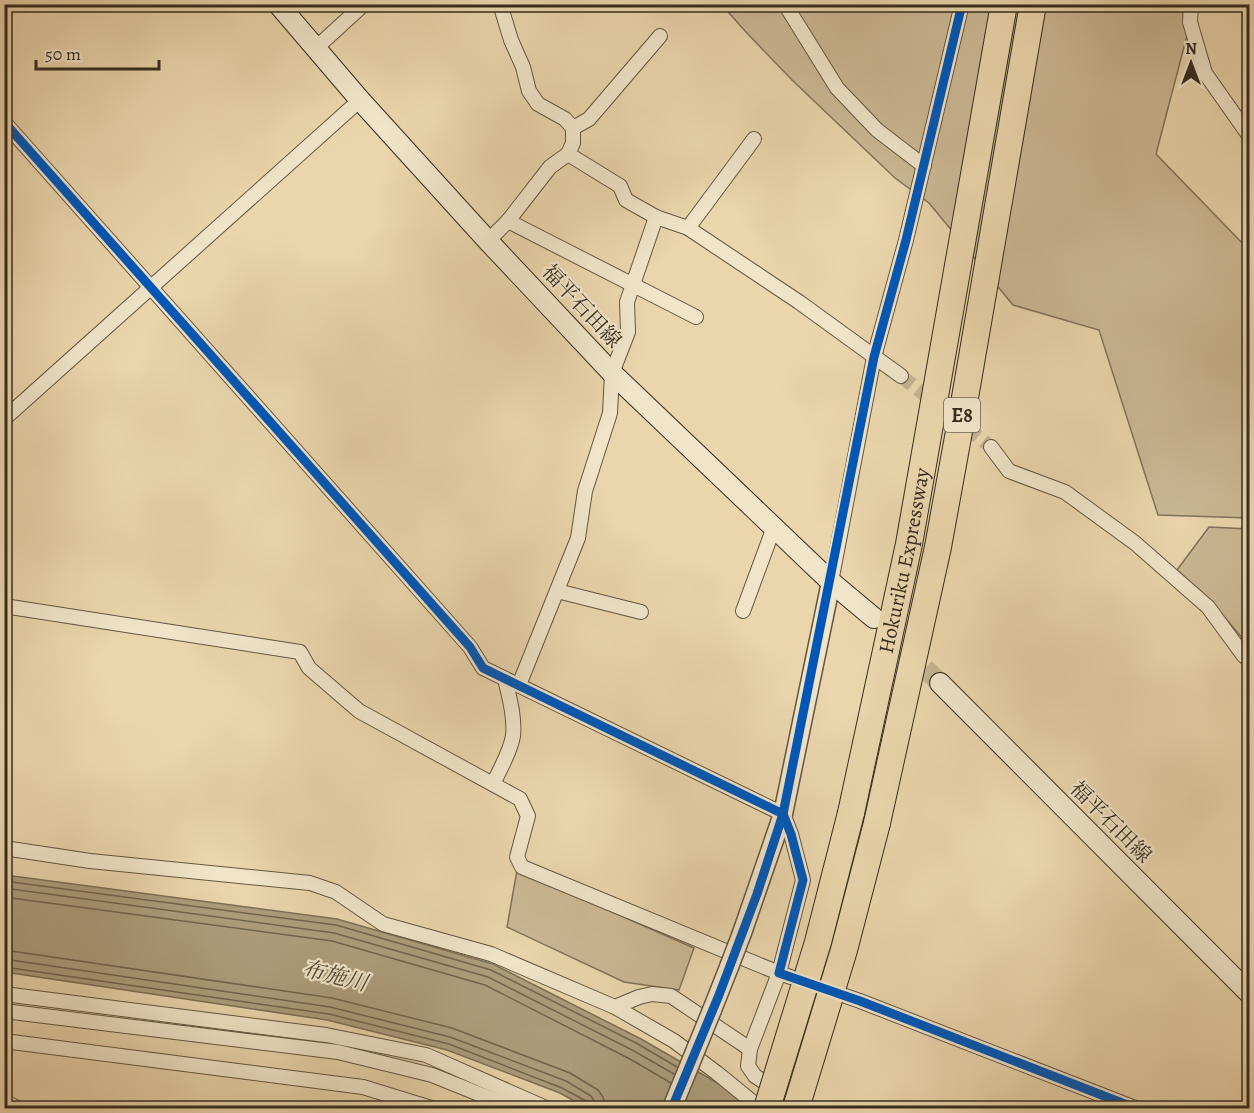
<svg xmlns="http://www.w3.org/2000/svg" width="1254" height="1113" font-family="Alegreya,'Noto Serif JP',serif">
<rect width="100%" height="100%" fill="#ead5ac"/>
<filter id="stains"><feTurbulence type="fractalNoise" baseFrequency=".00333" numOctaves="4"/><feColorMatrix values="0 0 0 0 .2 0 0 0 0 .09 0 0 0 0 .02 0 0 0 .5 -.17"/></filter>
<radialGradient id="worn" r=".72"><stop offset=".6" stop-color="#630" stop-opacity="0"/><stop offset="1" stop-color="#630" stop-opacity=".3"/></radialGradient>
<!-- green -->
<g fill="#cbb894" stroke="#80725a" stroke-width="1.5">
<path d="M 722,5 L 1195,5 L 1156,154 L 1249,250 L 1249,518 L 1158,515 L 1099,330 L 1013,305 L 929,203 L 895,178 L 792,80 L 745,31 Z"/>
<path d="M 1209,527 L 1249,529 L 1249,646 L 1209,599 L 1177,570 Z"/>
<path d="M 517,870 L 694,948 L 679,990 L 624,982 L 507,927 Z"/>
</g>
<!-- water -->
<path fill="#ad9c7c" stroke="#7d6f57" stroke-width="1.5" d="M 5,875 L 337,919 L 493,964 L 641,1039 L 761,1108 L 587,1108 L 560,1093 L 447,1050 L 327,1020 L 5,972 Z"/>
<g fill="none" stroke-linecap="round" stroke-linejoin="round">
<!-- shore -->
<g stroke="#72644e" stroke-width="1.5">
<path d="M 4,881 L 336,925 L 491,970 L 638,1044 L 677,1067"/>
<path d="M 4,888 L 334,933 L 488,977 L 634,1051 L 674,1074"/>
<path d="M 4,897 L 332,941 L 485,985 L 630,1059 L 671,1083"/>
<path d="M 4,950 L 332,998 L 452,1028 L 570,1073 L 598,1090 L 603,1097 L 605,1108"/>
<path d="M 4,959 L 330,1007 L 450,1037 L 566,1081 L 591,1096 L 595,1102 L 596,1108"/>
<path d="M 4,967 L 329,1014 L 449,1044 L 562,1088 L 586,1101 L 588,1108"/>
</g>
<!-- minor-tunnel -->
<path stroke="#c6b390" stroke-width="14" stroke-dasharray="14 7" stroke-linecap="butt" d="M 901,376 L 991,447"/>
<!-- secondary-tunnel -->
<path stroke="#c6b390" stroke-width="20" stroke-dasharray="20 10" stroke-linecap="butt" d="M 882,626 L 940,683"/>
<defs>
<g id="minor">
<path d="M 785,4 L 837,88 L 877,130 L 924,166"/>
<path d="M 1191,4 L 1190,22 L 1205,73 L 1250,137"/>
<path d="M 316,48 L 364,4"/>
<path d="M 4,122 L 470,647 L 483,668 L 783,814 L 791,834 L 803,880 L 779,973 L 860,1001 L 1135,1108"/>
<path d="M 573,128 L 589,119 L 660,36"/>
<path d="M 568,154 L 620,186 L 626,200 L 656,217 L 688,228 L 799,302 L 901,376"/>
<path d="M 508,221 L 696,317"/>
<path d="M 688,228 L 754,139"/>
<path d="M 488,241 L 508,221 L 550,167 L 568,154 L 573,143 L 573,128 L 565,119 L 538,104 L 529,91 L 523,67 L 511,40 L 500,4"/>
<path d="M 4,419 L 360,100"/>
<path d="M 991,447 L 1009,471 L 1065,492 L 1135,543 L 1208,607 L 1244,656 L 1250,660"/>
<path d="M 831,582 L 874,357 L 906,240 L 962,4"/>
<path d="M 557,591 L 641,612"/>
<path d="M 4,606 L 300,652 L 309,668 L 359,711 L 520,799 L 528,816 L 517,857 L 522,867 L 779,973 L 750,1049 L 748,1066 L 755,1076 L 801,1106"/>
<path d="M 743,611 L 774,527"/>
<path d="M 519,685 L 578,538 L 585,491 L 610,413 L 612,373 L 628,332 L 627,302 L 656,217"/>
<path d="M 493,784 C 500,769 510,753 513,736 C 515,717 509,696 505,679"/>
<path d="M 4,848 L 90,861 L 310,883 L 336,892 L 383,924 L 491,954 L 615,1007"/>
<path d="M 4,994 L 326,1035 L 426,1055 L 546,1108"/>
<path d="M 4,1011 L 338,1052 L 432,1075 L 514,1108"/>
<path d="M 4,1041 L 363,1087 L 431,1108"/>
<path d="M 750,1049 L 671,996 L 652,994 L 639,997 L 615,1007 L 674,1041 L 717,1073 L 760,1108"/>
<path d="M 4,1101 L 17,1108"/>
</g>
<g id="tertiary">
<path d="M 742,933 L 783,814 L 831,582"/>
<path d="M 712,1010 L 729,967"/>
</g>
<g id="secondary">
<path d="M 278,4 L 360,100 L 488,241 L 612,373 L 831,582 L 874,618"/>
<path d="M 940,683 L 1250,994"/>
</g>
<g id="motorway">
<path id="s1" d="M 851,813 L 909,544 L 1004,4"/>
<path d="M 877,823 L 938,547 L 962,415 L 1033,4"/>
</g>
</defs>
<!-- minor casing -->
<use href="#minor" stroke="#635642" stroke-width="16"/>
<!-- tertiary casing -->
<use href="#tertiary" stroke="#635642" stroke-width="21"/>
<!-- secondary casing -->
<use href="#secondary" stroke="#362c1f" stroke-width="22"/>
<!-- motorway casing -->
<use href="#motorway" stroke="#362c1f" stroke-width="28"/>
<!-- minor -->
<use href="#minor" stroke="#f1e4c9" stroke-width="14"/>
<!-- tertiary -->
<use href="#tertiary" stroke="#f1e4c9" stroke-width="18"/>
<!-- secondary -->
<use href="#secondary" stroke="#f1e4c9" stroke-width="20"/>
<!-- motorway -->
<use href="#motorway" stroke="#ead5ac" stroke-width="26"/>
<defs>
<g id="tertiary-bridge">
<path d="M 729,967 L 742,933"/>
<path d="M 672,1108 L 712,1010"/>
</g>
<g id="motorway-bridge">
<path d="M 767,1108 L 818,942 L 851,813"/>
<path d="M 796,1108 L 844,950 L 877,823"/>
</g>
</defs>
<!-- tertiary-bridge casing -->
<use href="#tertiary-bridge" stroke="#635642" stroke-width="21" stroke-linecap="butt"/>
<!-- motorway-bridge casing -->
<use href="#motorway-bridge" stroke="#362c1f" stroke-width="28" stroke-linecap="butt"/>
<!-- tertiary-bridge -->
<use href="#tertiary-bridge" stroke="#f1e4c9" stroke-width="18"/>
<!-- motorway-bridge -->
<use href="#motorway-bridge" stroke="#ead5ac" stroke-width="26"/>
<defs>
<g id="cycleway">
<path d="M 4,122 L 470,647 L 483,668 L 783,814 L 791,834 L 803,880 L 779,973 L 860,1001 L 1135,1108"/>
<path d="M 672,1108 L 719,995 L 757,894 L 783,814 L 874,357 L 906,240 L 962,4"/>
</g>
</defs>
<!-- cycleway casing -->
<use href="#cycleway" stroke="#f1e4c9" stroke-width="13"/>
<!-- cycleway -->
<use href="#cycleway" stroke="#0057b8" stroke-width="9"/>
</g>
<g text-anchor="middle" stroke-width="4.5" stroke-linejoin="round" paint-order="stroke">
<!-- shield labels -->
<rect fill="#f1e4c9" stroke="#6e6352" stroke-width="1.5" x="944" y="398" width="36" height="34" rx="4.5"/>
<g font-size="20" font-weight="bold" fill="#362c1f">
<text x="962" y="422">E8</text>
</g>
<!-- street labels -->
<g font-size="21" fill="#362c1f" stroke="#f1e4c9">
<text transform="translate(582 306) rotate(47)" y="7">福平石田線</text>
<text dy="7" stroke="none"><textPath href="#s1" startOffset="258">Hokuriku Expressway</textPath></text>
<text transform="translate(1111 822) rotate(45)" y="7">福平石田線</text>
</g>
<!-- water labels -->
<g font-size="22" font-style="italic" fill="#544836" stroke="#f1e4c9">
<text transform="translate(335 975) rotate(14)" y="8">布施川</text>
</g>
</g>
<!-- margin -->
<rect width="1254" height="1113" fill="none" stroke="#ead5ac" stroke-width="24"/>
<rect x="6" y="6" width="1242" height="1101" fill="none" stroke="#362c1f" stroke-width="3"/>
<rect x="12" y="12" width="1230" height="1089" fill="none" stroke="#362c1f" stroke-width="1.5"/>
<!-- north arrow -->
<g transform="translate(1191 63)" stroke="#f1e4c9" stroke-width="4.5" paint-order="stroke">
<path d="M0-4.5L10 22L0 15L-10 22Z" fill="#362c1f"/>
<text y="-9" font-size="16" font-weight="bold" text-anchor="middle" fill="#362c1f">N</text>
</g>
<!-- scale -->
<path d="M36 60v9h123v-9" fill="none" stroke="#362c1f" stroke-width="3"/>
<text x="45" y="60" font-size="18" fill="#362c1f" stroke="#f1e4c9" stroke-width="4.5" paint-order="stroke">50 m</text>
<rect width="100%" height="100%" filter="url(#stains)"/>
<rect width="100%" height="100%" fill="url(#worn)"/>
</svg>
